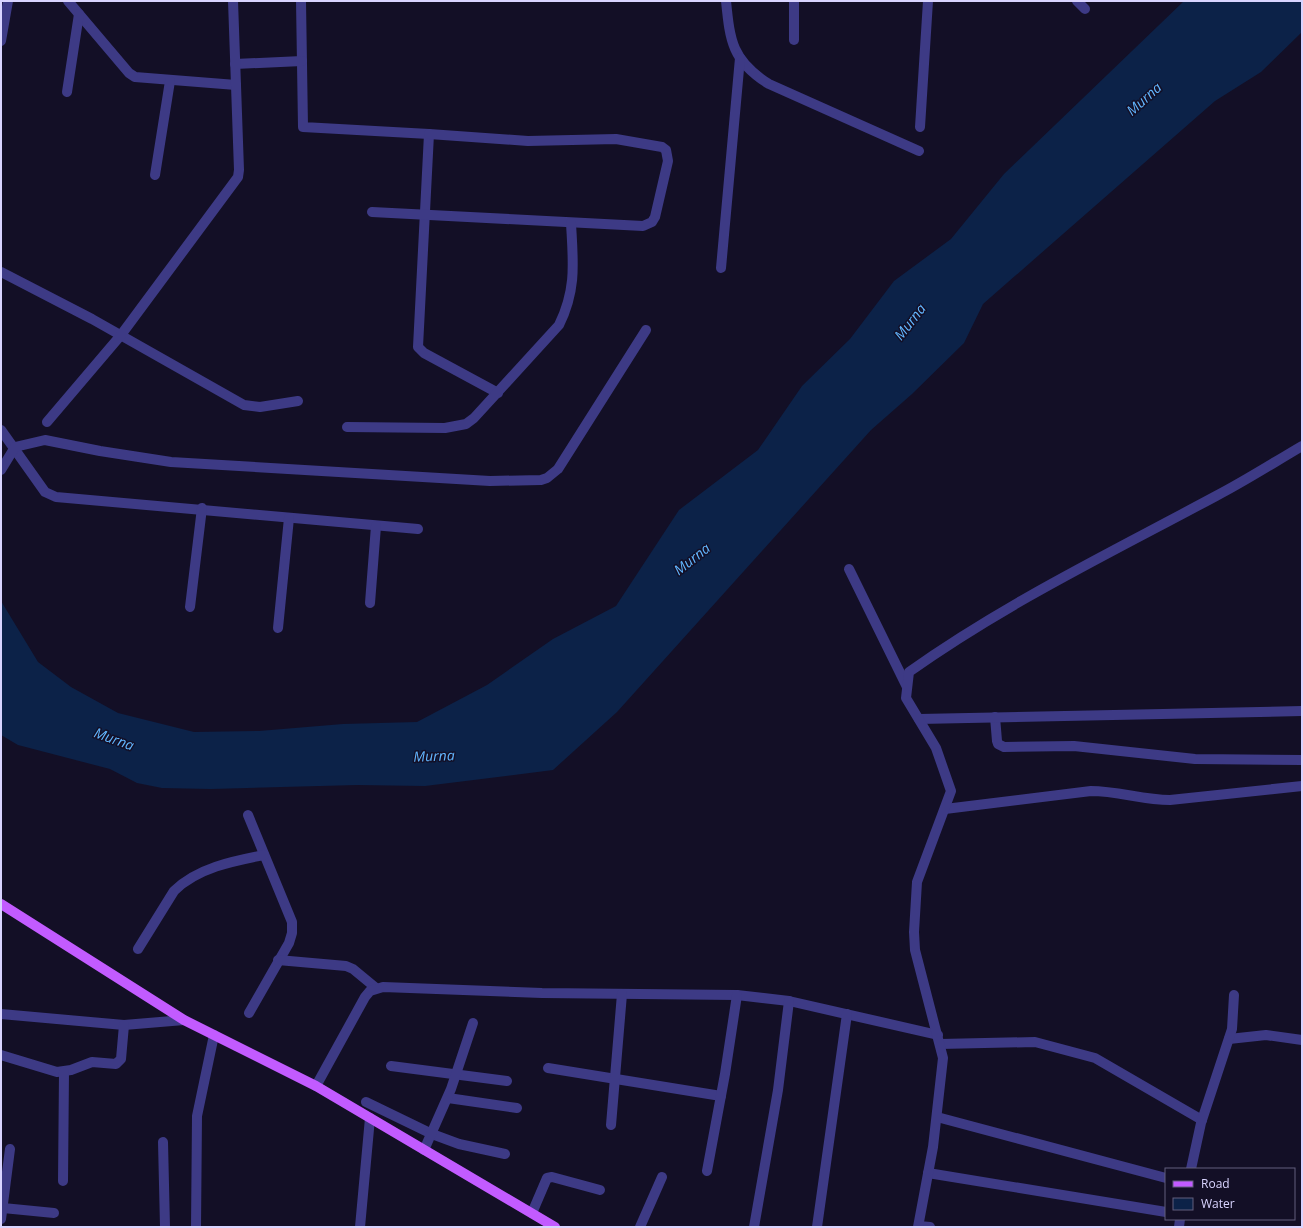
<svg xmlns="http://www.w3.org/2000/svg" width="1303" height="1228" font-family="'Open Sans',sans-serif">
<rect width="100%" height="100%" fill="#130f26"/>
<!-- water -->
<path fill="#0c2248" d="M 1184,1 L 1302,1 L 1302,32 L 1261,72 L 1215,101 L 983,304 L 964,343 L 912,394 L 871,430 L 617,712 L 553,770 L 425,786 L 357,785 L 211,789 L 162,788 L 137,783 L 110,769 L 18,745 L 1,735 L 1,601 L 38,662 L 71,687 L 118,713 L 194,732 L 259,731 L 343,724 L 417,722 L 487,685 L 553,639 L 616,606 L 679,510 L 758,450 L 802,386 L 850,339 L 894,281 L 951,239 L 1004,174 Z"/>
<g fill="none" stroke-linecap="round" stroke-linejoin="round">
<!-- minor -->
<g stroke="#3d3a85" stroke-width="10">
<path d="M 68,1 L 129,73 L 135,77 L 236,85"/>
<path d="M 301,1 L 303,127 L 429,134 L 418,347 L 424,353 L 498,393"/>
<path d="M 726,1 C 730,41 732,61 769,84 L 919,151"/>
<path d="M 794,1 L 794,40"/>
<path d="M 1077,1 L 1085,9"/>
<path d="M 1,41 L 8,1"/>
<path d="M 235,64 L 302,61"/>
<path d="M 67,92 L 79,14"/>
<path d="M 920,127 L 928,1"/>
<path d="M 155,175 L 170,81"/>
<path d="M 372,212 L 643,226 L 652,222 L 655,217 L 668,161 L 666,150 L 662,147 L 616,139 L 528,141 L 429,134"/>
<path d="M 721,268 L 740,58"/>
<path d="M 1,272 L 92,319 L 244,405 L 260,407 L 298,401"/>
<path d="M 47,422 L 121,335 L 238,177 L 239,170 L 233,1"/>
<path d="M 347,427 L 445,428 L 466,424 L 474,418 L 559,325 C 577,289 573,261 571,223"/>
<path d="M 1,430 L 45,492 L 56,497 L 418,529"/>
<path d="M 1,470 L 15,447 L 45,440 L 100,451 L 171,462 L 490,481 L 541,480 L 547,478 L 558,469 L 646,330"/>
<path d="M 849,569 L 907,687"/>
<path d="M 370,603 L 376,526"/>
<path d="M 190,607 L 202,508"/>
<path d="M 278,628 L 289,518"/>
<path d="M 995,717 L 997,741 L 998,744 L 1004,747 L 1074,746 L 1195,759 L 1302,760"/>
<path d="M 919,719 L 1302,711"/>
<path d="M 945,809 L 1091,791 C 1118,791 1143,800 1170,800 L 1302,786"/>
<path d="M 248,815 L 292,922 L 292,933 L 289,943 L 249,1013"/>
<path d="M 138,949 L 174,891 C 197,868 233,861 264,855"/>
<path d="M 278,960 L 346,966 L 353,969 L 376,988"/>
<path d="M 1,1014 L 124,1025 L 184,1020"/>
<path d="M 1229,1039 L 1266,1035 L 1302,1040"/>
<path d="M 940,1044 L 1035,1042 L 1095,1058 L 1202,1120"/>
<path d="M 1,1055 L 57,1072 L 71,1070 L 92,1062 L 116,1064 L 121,1059 L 124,1025"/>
<path d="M 391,1066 L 507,1081"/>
<path d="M 548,1068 L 721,1096"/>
<path d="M 316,1086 L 365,997 L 370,991 L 383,987 L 542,993 L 737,995 L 789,1001 L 938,1035"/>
<path d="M 448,1098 L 517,1108"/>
<path d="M 366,1102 L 432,1134 L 459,1144 L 505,1154"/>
<path d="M 937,1117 L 1166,1178"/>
<path d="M 611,1125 L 622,994"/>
<path d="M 163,1142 L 165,1227"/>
<path d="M 424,1150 L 451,1089 L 473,1023"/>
<path d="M 1191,1169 L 1201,1123 L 1232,1029 L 1234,995"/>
<path d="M 707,1171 L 725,1074 L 737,995"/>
<path d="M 928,1173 L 1166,1212"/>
<path d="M 63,1181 L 64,1072"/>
<path d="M 3,1208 L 54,1213"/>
<path d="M 532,1213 L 547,1178 L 552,1177 L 600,1190"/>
<path d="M 1,1219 L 10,1149"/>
<path d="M 919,1226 L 930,1227"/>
<path d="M 196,1227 L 197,1116 L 214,1035"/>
<path d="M 360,1227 L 370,1118"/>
<path d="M 640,1227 L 662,1177"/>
<path d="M 754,1227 L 778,1090 L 789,1001"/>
<path d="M 817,1227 L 847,1014"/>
<path d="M 918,1227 L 933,1147 L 943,1058 L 915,950 L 914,932 L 917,882 L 951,791 L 936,748 L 906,698 L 909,672 C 1006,603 1112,552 1216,496 C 1245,481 1273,463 1302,446"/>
<path d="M 1179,1227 L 1180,1219"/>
</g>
<!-- major -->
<path stroke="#c25bff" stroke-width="10" d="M 1,904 L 184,1020 L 316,1086 L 555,1227"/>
</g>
<g text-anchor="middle" stroke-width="3" stroke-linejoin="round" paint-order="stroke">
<!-- water labels -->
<g font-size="14" font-style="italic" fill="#62b6ff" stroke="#130f26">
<text transform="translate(1144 99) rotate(-42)" y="5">Murna</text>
<text transform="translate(910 322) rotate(-52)" y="5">Murna</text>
<text transform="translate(692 559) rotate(-38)" y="5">Murna</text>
<text transform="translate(114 739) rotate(20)" y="5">Murna</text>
<text transform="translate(434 756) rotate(-2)" y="5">Murna</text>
</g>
</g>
<!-- border -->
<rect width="1303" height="1228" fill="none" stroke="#d9d4ff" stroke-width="4"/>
<!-- legend -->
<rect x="1165" y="1168" width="130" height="52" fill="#130f26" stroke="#625e7d"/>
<rect x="1173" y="1181" width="20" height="6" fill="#c25bff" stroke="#625e7d"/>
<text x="1201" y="1188" font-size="12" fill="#d9d4ff">Road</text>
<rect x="1173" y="1198" width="20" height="12" fill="#0c2248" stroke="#625e7d"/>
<text x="1201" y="1208" font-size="12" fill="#d9d4ff">Water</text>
</svg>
